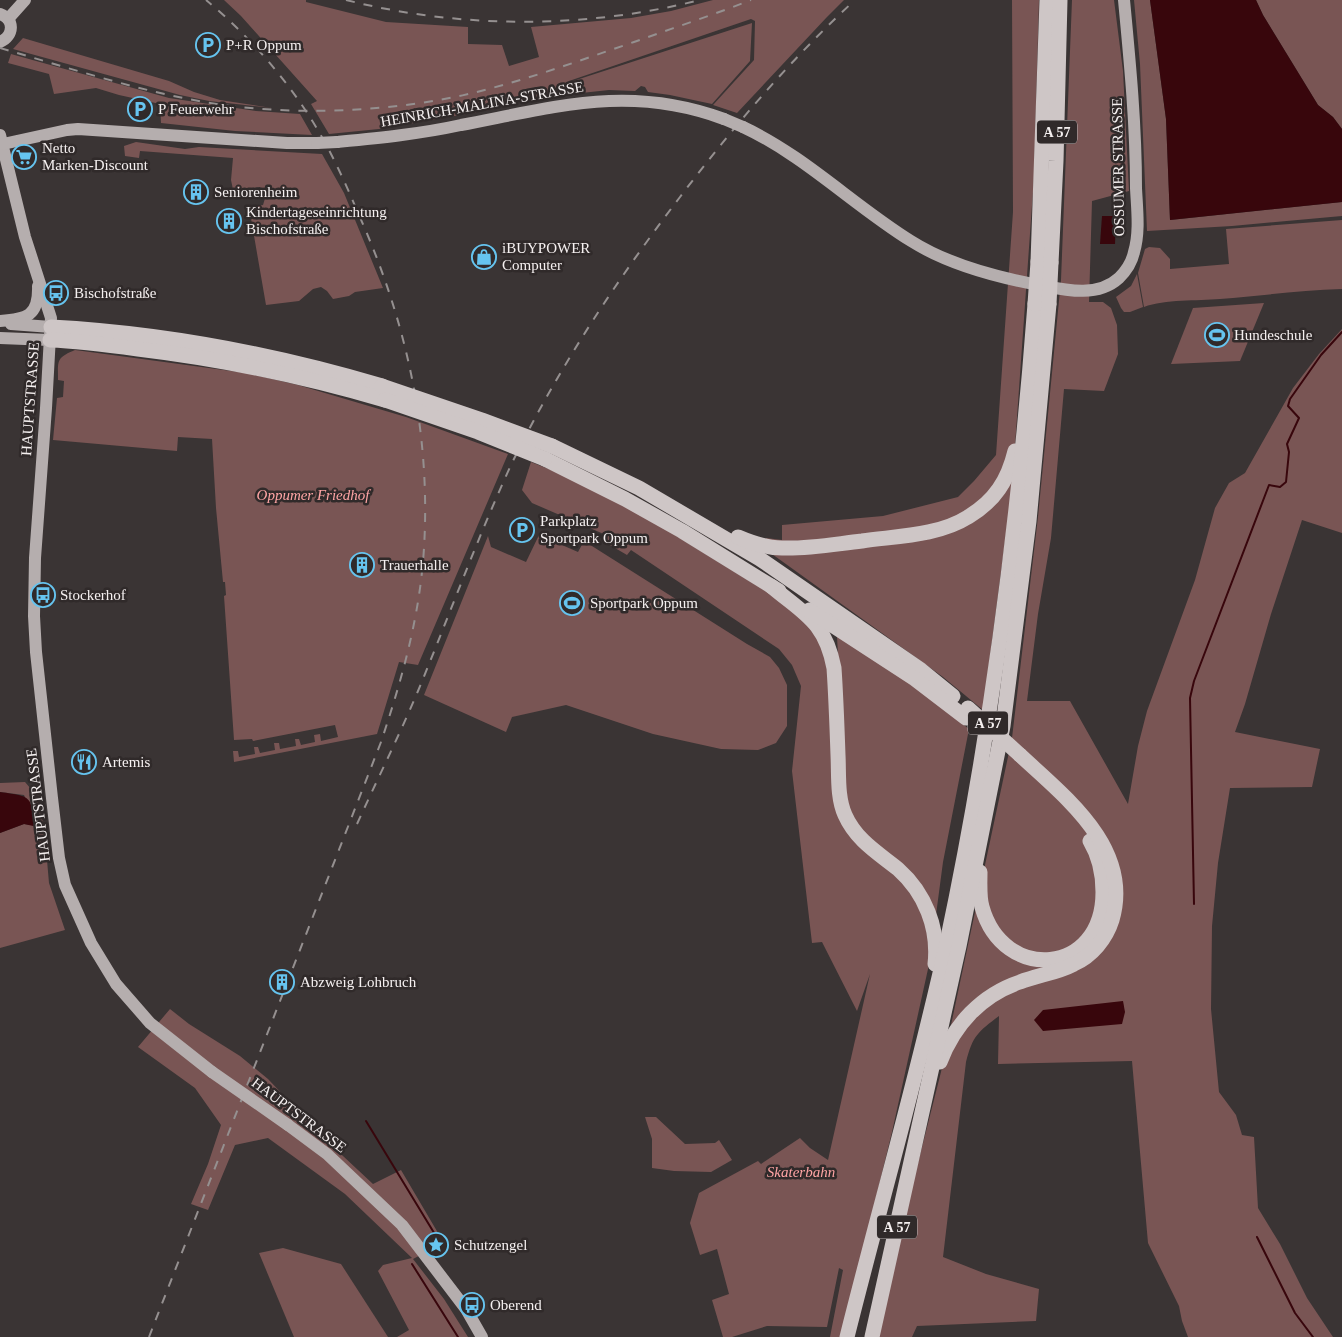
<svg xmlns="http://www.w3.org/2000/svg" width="1342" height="1337" font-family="Georgia,serif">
<rect width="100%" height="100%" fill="#3a3434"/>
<!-- green -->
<g fill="#795554">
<path d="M 224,0 L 306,0 L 306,2 L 386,22 L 468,27 L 468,44 L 502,45 L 509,66 L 539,57 L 531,27 L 631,18 L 671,11 L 713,0 L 844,0 L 827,17 L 737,113 L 713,105 L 754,60 L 755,21 L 751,19 L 569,81 L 571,94 L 530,97 L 495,109 L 379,129 L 329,134 L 311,104 L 317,101 L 241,16 Z"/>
<path d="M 1012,0 L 1039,0 L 1034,177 L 1012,488 L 983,710 L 943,677 L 765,549 L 766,538 L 782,540 L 782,525 L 883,516 L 958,497 L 974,481 L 996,455 L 1013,212 Z"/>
<path d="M 1072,0 L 1114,0 L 1123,71 L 1129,191 L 1092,201 L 1089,302 L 1103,302 L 1111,308 L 1117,325 L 1118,354 L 1104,391 L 1064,389 L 1051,538 L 1038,614 L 1027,701 L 1070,701 L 1128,804 L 1138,746 L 1147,711 L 1195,580 L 1215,508 L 1229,483 L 1245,473 L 1293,388 L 1319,354 L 1342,329 L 1342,533 L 1302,520 L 1271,614 L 1245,704 L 1235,732 L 1320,749 L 1312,787 L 1230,788 L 1218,863 L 1212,926 L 1211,1009 L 1219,1092 L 1236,1115 L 1242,1135 L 1254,1137 L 1258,1208 L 1280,1244 L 1307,1298 L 1333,1337 L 1188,1337 L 1182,1321 L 1179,1306 L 1148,1243 L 1132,1061 L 998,1064 L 999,1016 C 978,1032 973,1035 966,1062 L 943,1257 L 986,1274 L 1039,1289 L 1036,1321 L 917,1326 L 912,1337 L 874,1337 L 941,1072 L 1012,738 L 1038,517 L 1061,280 Z"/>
<path d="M 1134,0 L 1150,0 L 1166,119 L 1170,220 L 1342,202 L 1342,216 L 1232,226 L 1147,231 L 1140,64 Z"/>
<path d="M 1256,0 L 1342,0 L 1342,129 L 1333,117 L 1318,105 L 1263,15 Z"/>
<path d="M 752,23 L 750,61 L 712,104 L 670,95 L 648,92 L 645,87 L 641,86 L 635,91 L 609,90 L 572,94 L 570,82 Z"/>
<path d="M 23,38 L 169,81 L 194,92 L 220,100 L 272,108 L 209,101 L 180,95 L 13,49 Z"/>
<path d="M 11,54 L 169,98 L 256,111 L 300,114 L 312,135 L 235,131 L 161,123 L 160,104 L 119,95 L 96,88 L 54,94 L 49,74 L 8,63 Z"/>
<path d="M 136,142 L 185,149 L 199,147 L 322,154 L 344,193 L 383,288 L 355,292 L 349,296 L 333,299 L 327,291 L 321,287 L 313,289 L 299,301 L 266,305 L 249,207 L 263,205 L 266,195 L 260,187 L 251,188 L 247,195 L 235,199 L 231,180 L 233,158 L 140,151 L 139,158 L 125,156 L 124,146 Z"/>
<path d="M 1342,220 L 1342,289 C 1301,290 1261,296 1220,299 C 1197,301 1165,299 1144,307 L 1138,273 L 1145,249 L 1149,247 L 1160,248 L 1170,259 L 1170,269 L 1229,264 L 1226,229 Z"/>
<path d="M 1137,274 L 1143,307 L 1130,312 L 1124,312 L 1121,308 L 1116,297 L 1131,286 Z"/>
<path d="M 1264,303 L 1240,361 L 1171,364 L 1193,308 Z"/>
<path d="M 75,350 L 246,373 L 298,385 L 406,417 L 508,454 L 418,665 L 399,662 L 377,734 L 234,762 L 233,751 L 238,751 L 239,757 L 255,754 L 254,747 L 258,747 L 260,753 L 275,750 L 274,743 L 279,743 L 280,749 L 296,746 L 295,739 L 299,739 L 301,745 L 315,742 L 314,735 L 320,734 L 321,741 L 338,737 L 335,725 L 253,741 L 252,739 L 234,740 L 224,596 L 226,595 L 225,582 L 223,582 L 216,508 L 212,439 L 178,437 L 177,451 L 53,440 L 57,398 L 63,397 L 64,381 L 58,380 C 58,360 56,358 75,350 Z"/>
<path d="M 531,462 L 579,481 L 652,521 L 795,609 L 817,631 L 840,695 L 837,636 L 910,682 L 969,729 L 943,862 L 930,960 L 892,1132 L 842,1337 L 830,1337 L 843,1270 L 839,1268 L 827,1327 L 767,1326 L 732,1337 L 723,1337 L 712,1300 L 729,1294 L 717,1249 L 700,1255 L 690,1223 L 699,1193 L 758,1161 L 764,1167 L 761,1164 L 800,1138 L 810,1148 L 828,1160 L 870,974 L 857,1011 L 822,942 L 812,943 L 792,771 L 801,686 L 792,665 L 779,649 L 631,550 L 627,555 L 603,541 L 606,535 L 532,503 L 522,490 Z"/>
<path d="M 539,535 L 578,552 L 584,541 L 747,644 L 770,657 L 779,668 L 787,685 L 787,726 L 776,743 L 758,750 L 721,749 L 653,734 L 566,705 L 512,717 L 506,732 L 424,695 L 488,536 L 491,547 L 526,562 Z"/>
<path d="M 25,782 L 36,795 L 44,826 L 49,883 L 65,930 L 0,948 L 0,833 L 24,824 L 37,826 L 24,795 L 0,792 L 0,783 Z"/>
<path d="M 170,1009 L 189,1024 L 240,1056 L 268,1079 L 328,1142 L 373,1184 L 401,1170 L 441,1238 L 438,1246 L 413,1259 L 444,1299 L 468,1337 L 397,1337 L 409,1330 L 378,1271 L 383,1265 L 412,1258 L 345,1194 L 268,1138 L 235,1145 L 208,1210 L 191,1204 L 208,1164 L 221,1125 L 195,1088 L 138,1047 Z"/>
<path d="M 645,1117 L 656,1117 L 685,1144 L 715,1143 L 719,1140 L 732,1160 L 711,1172 L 674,1171 L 652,1168 L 652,1139 Z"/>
<path d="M 283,1248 L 341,1264 L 388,1337 L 294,1337 L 259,1253 Z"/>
</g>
<!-- water -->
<g fill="#38060c">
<path d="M 1150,0 L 1256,0 L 1263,15 L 1318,105 L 1333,117 L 1342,129 L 1342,202 L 1170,220 L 1166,119 Z"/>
<path d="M 1102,216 L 1116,216 L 1115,244 L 1100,244 Z"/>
<path d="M 0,792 C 34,797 28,795 38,827 L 24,824 L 0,833 Z"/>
<path d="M 1123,1001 L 1125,1012 L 1122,1024 L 1043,1031 L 1034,1020 L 1043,1010 Z"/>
</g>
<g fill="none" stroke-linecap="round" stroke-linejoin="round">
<!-- stream -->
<g stroke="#38060c" stroke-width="2">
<path d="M 1194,904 L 1190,698 L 1194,681 L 1269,485 L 1280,487 L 1286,482 L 1289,452 L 1287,444 L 1299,418 L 1288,406 L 1290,399 L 1321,355 L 1342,332"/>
<path d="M 366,1121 L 439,1241"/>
<path d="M 1257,1237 L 1295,1313 L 1313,1337"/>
<path d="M 412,1264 L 458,1337"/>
</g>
<!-- major -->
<g stroke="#b5aeae" stroke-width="12">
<path d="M 0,14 C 15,19 14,36 0,42"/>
<path d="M 8,19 L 25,0"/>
<path d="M 743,127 C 805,156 853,205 911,241 C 949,265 995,277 1039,285 C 1065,290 1097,298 1119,278 C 1126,271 1132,262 1134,252 C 1140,232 1137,209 1136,188 C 1136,125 1130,63 1124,0"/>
<path d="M 0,135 L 25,237 L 51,318 L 46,408 L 35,558 L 34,616 L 36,652 L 52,798 L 59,858 L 65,885 L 91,943 L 116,984 L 150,1023 L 212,1072"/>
<path d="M 337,142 C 378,138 420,134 461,125 C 556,107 629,84 724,119"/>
<path d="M 3,144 L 67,130 L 78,129 L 287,143 L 317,143"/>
<path d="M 0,321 C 27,319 39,316 38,286"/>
<path d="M 11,324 L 51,327"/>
<path d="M 0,338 L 50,340"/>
<path d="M 288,1125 L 327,1154 L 402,1225 L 466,1309 L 482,1337"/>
</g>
<!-- highway -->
<g stroke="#cec6c6" stroke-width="15">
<path d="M 1038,262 L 1047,0"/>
<path d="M 1051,263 L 1056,161 L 1060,0"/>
<path d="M 51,327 C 163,333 274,354 382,386"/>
<path d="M 50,340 C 79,341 109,345 138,349 C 222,359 303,376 385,400"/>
<path d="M 552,446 L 639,488 L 760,559 L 921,670 L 953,696"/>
<path d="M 545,459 L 625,499 L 682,531 L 779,591"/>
<path d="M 738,537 C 752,543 767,548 782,548 C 809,549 835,544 862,541 C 896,536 938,536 968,517 C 995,501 1008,480 1015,451"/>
<path d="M 771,586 C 804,614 825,621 834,668 C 836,697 837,726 838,755 C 839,775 837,797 845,815 C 856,840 878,853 898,869 C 925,893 939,928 935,964"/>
<path d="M 809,610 L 915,679 L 966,718"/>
<path d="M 980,872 C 980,883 979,897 982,907 C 1003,983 1103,976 1103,892 C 1103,875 1099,856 1090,841"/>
<path d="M 940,1062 C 954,1025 981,995 1020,982 C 1038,975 1057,973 1074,964 C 1092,956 1106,939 1112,920 C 1133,848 1065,797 1020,755"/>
<path d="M 847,1337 C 880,1205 918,1075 947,942 C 992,731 1019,518 1035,304"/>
<path d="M 872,1337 L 959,946 L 1003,726 L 1029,521 L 1049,304"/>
</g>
<!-- rail -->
<g stroke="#959090" stroke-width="2" stroke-dasharray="9 9" stroke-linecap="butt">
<path d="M 346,0 C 461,29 585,29 700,0"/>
<path d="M 0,48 C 73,69 147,94 223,105 C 300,115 379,112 455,97 C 516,84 575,62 634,42 C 673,28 713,15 751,0"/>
<path d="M 357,824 C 377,780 399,736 418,691 C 449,616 477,539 511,465 C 557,370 616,281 680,197 C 734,126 789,61 855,0"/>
<path d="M 149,1337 L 381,742 C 402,679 420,616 424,548 C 431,432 406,319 358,213 C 345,182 331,151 313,122 C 285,77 247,34 206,0"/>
</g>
<!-- major-bridge -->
<g stroke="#b5aeae" stroke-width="12">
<path d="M 724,119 L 743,127"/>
<path d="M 317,143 L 337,142"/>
<path d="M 212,1072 L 288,1125"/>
</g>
<!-- highway-bridge -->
<g stroke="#cec6c6" stroke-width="15">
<path d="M 1035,304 L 1038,262"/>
<path d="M 1049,304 L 1051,263"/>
<path d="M 382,386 L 482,420 L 552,446"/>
<path d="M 385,400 L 478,432 L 545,459"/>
<path d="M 968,708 L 1020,755"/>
</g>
</g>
<!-- icons -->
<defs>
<symbol id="parking-ring" viewBox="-11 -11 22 22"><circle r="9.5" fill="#302a2a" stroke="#66c4ef" stroke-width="1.5"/><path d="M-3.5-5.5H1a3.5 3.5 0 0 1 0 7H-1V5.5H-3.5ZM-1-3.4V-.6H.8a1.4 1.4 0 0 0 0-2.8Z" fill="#66c4ef"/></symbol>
<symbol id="supermarket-ring" viewBox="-11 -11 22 22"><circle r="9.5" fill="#302a2a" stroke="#66c4ef" stroke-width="1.5"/><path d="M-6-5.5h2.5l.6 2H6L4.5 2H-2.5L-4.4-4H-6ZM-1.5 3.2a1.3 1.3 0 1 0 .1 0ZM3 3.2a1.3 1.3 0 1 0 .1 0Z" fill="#66c4ef"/></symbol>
<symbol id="building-ring" viewBox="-11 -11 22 22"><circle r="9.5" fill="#302a2a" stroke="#66c4ef" stroke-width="1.5"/><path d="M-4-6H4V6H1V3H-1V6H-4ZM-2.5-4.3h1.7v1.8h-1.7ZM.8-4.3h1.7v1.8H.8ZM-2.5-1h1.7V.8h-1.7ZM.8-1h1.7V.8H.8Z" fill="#66c4ef"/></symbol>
<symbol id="shop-ring" viewBox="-11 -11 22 22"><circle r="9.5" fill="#302a2a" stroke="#66c4ef" stroke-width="1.5"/><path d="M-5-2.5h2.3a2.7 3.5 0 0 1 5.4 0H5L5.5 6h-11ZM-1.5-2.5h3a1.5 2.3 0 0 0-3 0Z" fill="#66c4ef"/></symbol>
<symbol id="bus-ring" viewBox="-11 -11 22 22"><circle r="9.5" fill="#302a2a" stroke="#66c4ef" stroke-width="1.5"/><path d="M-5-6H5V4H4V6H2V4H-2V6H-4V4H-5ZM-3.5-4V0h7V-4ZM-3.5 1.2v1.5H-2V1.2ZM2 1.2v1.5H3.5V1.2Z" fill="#66c4ef"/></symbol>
<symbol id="stadium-ring" viewBox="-11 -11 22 22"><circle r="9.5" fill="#302a2a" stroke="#66c4ef" stroke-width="1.5"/><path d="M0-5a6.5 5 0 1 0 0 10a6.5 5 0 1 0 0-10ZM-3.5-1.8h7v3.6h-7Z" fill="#66c4ef"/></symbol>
<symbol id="restaurant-ring" viewBox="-11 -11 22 22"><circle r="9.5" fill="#302a2a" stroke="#66c4ef" stroke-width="1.5"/><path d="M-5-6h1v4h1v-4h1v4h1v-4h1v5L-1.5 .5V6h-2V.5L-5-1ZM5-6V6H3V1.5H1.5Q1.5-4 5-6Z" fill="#66c4ef"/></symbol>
<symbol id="sight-ring" viewBox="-11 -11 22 22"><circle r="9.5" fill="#302a2a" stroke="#66c4ef" stroke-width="1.5"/><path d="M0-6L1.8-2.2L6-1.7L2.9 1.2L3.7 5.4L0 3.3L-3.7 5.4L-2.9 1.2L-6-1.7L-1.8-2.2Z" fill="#66c4ef"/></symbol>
</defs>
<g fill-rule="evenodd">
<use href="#parking-ring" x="194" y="31" width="28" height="28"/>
<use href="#parking-ring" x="126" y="95" width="28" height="28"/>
<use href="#supermarket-ring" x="10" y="143" width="28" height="28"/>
<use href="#building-ring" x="182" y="178" width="28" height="28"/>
<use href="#building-ring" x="215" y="207" width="28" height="28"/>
<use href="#shop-ring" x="470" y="243" width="28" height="28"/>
<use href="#bus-ring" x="42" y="279" width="28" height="28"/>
<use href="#stadium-ring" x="1203" y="321" width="28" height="28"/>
<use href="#parking-ring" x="508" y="516" width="28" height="28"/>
<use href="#building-ring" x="348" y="551" width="28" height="28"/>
<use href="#bus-ring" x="29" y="581" width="28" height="28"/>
<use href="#stadium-ring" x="558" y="589" width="28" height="28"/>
<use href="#restaurant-ring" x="70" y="748" width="28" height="28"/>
<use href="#building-ring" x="268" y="968" width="28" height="28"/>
<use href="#sight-ring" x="422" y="1231" width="28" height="28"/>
<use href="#bus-ring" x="458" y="1291" width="28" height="28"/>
</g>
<g text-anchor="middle" stroke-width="5" stroke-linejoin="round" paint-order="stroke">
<!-- shield labels -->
<g fill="#302a2a" stroke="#bab5b5" stroke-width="1">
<rect x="1037" y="120.5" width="40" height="23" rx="4"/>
<rect x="968" y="711.5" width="40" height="23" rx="4"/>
<rect x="877" y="1215.5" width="40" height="23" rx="4"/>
</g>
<g font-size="14" font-weight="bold" fill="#f5f0f0">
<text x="1057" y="137">A 57</text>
<text x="988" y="728">A 57</text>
<text x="897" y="1232">A 57</text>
</g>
<!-- poi labels -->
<g font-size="15" fill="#f5f0f0" stroke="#302a2a" text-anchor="start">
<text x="226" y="50">P+R Oppum</text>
<text x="158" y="114">P Feuerwehr</text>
<text x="42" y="153">Netto<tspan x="42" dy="17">Marken-Discount</tspan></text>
<text x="214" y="197">Seniorenheim</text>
<text x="246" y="217">Kindertageseinrichtung<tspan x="246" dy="17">Bischofstraße</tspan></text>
<text x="502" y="253">iBUYPOWER<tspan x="502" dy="17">Computer</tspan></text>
<text x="74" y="298">Bischofstraße</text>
<text x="1234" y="340">Hundeschule</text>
<text x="540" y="526">Parkplatz<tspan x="540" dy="17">Sportpark Oppum</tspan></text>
<text x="380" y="570">Trauerhalle</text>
<text x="60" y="600">Stockerhof</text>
<text x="590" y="608">Sportpark Oppum</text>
<text x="102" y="767">Artemis</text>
<text x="300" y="987">Abzweig Lohbruch</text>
<text x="454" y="1250">Schutzengel</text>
<text x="490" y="1310">Oberend</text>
</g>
<!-- street labels -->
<g font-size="15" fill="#f5f0f0" stroke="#302a2a">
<text transform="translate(482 104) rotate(-10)" y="5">HEINRICH-MALINA-STRASSE</text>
<text transform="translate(1118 167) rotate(-91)" y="5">OSSUMER STRASSE</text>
<text transform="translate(30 399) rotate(-86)" y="5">HAUPTSTRASSE</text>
<text transform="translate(38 805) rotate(-97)" y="5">HAUPTSTRASSE</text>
<text transform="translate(299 1115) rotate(37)" y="5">HAUPTSTRASSE</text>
</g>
<!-- park labels -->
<g font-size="15" font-style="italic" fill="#fea4a4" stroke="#302a2a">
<text x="313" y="500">Oppumer Friedhof</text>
<text x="801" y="1177">Skaterbahn</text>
</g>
</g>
</svg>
